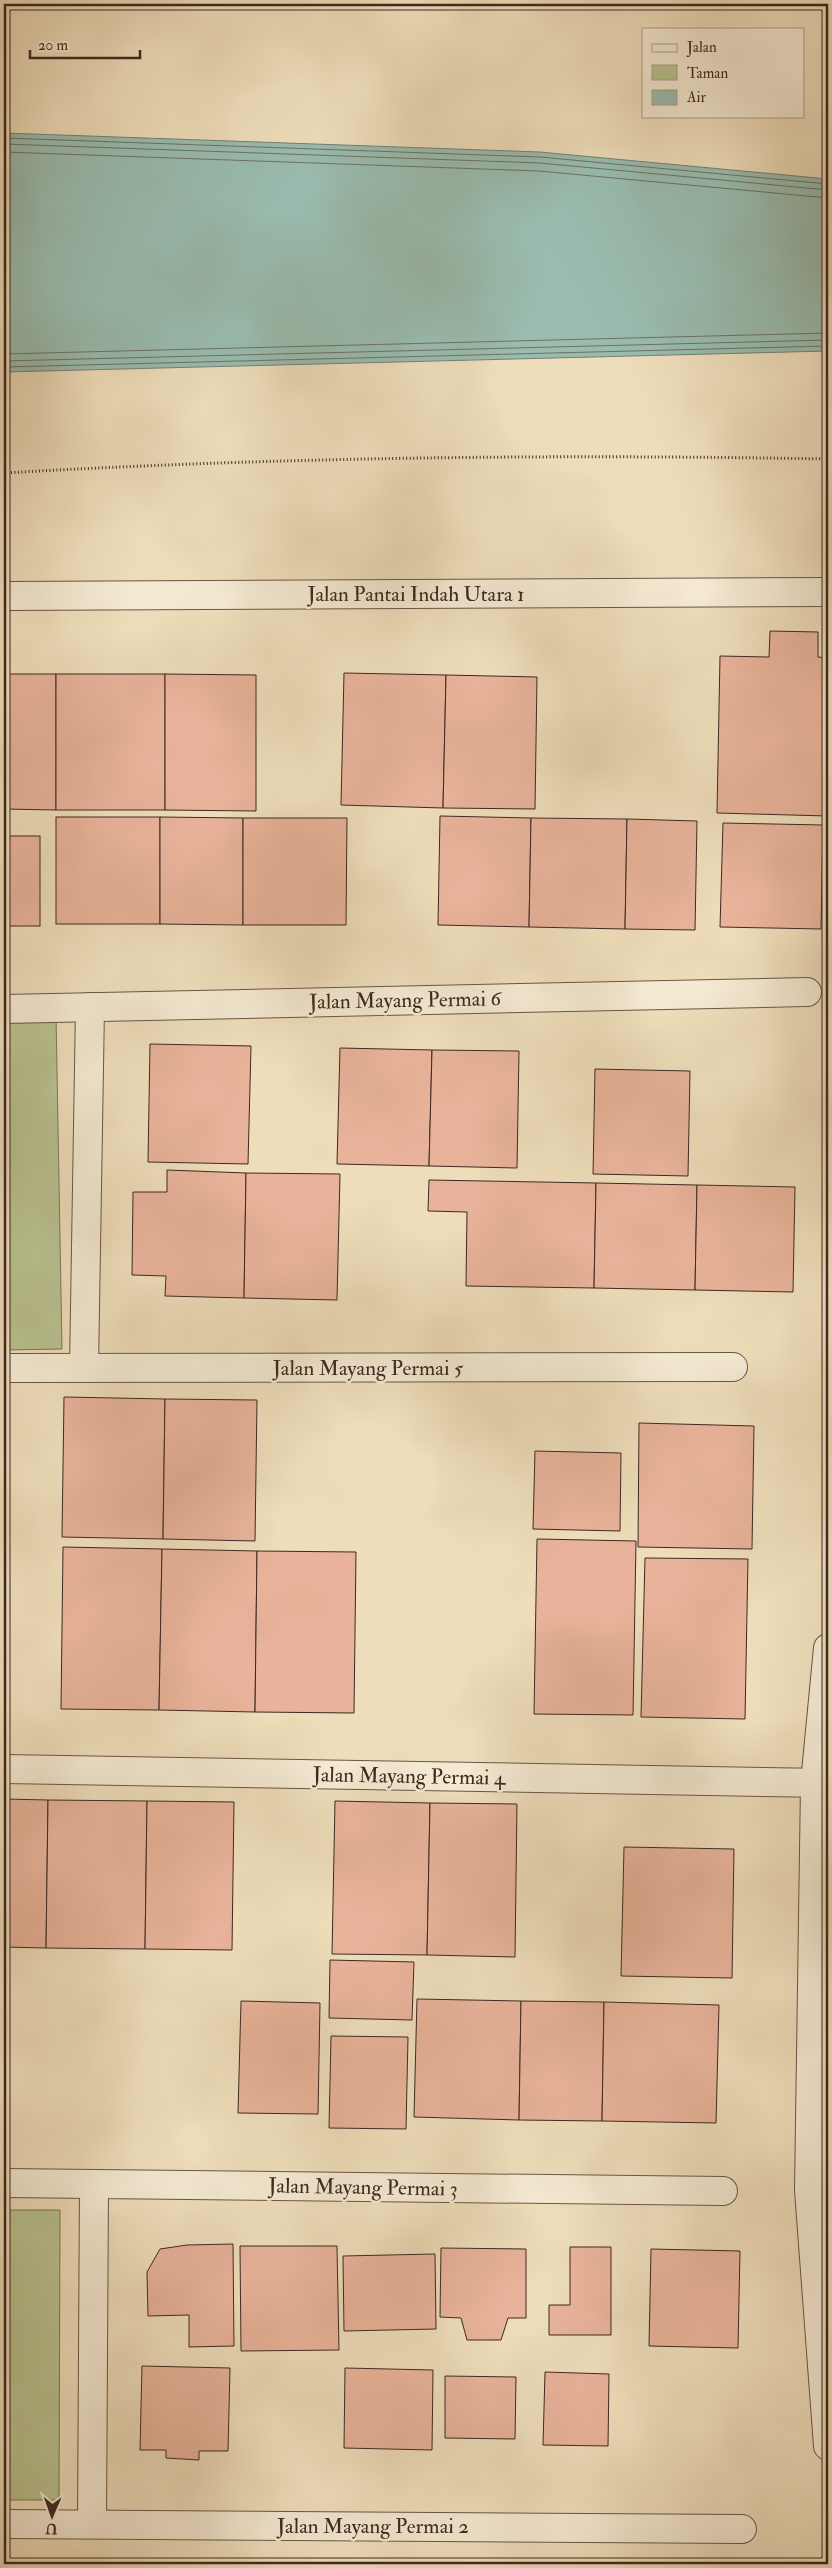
<svg xmlns="http://www.w3.org/2000/svg" width="832" height="2568" font-family="'IM FELL Double Pica',serif">
<rect width="100%" height="100%" fill="#eeddba"/>
<filter id="stains"><feTurbulence type="fractalNoise" baseFrequency=".004" numOctaves="4"/><feColorMatrix values="0 0 0 0 .2 0 0 0 0 .09 0 0 0 0 .02 0 0 0 .5 -.17"/></filter>
<radialGradient id="worn" r=".72"><stop offset=".6" stop-color="#630" stop-opacity="0"/><stop offset="1" stop-color="#630" stop-opacity=".3"/></radialGradient>
<!-- green -->
<g fill="#b9c190" stroke="#7b7558">
<path d="M 4,1014 L 56,1014 L 62,1349 L 4,1350 Z"/>
<path d="M 4,2210 L 60,2210 L 59,2500 L 4,2500 Z"/>
</g>
<!-- water -->
<path fill="#99bcaf" stroke="#748176" d="M 4,133 L 540,152 L 828,179 L 828,351 L 4,372 Z"/>
<g fill="none" stroke-linecap="round" stroke-linejoin="round">
<!-- shore -->
<g stroke="#6b7268" stroke-width="1">
<path d="M 4,138 L 540,157 L 828,184"/>
<path d="M 4,144 L 540,163 L 828,190"/>
<path d="M 4,152 L 539,171 L 828,198"/>
<path d="M 4,354 L 828,333"/>
<path d="M 4,361 L 828,340"/>
<path d="M 4,367 L 828,346"/>
</g>
</g>
<!-- building -->
<g fill="#e8b39a" stroke="#3d2920">
<path d="M 770,631 L 818,632 L 818,657 L 828,658 L 828,816 L 717,813 L 720,656 L 769,657 Z"/>
<path d="M 344,673 L 446,675 L 443,808 L 341,805 Z"/>
<path d="M 4,674 L 56,674 L 56,810 L 4,809 Z"/>
<rect x="56" y="674" width="109" height="136"/>
<path d="M 165,674 L 256,675 L 256,811 L 165,810 Z"/>
<path d="M 446,675 L 537,677 L 535,809 L 443,808 Z"/>
<path d="M 440,816 L 531,818 L 529,927 L 438,925 Z"/>
<rect x="56" y="817" width="104" height="107"/>
<path d="M 160,817 L 243,818 L 243,925 L 160,924 Z"/>
<path d="M 243,818 L 347,818 L 346,925 L 243,925 Z"/>
<path d="M 531,818 L 627,819 L 625,929 L 529,927 Z"/>
<path d="M 627,819 L 697,821 L 695,930 L 625,929 Z"/>
<path d="M 723,823 L 823,825 L 821,929 L 720,927 Z"/>
<rect x="4" y="836" width="36" height="90"/>
<path d="M 150,1044 L 251,1046 L 248,1164 L 148,1162 Z"/>
<path d="M 340,1048 L 432,1050 L 429,1166 L 337,1164 Z"/>
<path d="M 432,1050 L 519,1051 L 517,1168 L 429,1166 Z"/>
<path d="M 595,1069 L 690,1071 L 688,1176 L 593,1174 Z"/>
<path d="M 167,1170 L 246,1173 L 244,1298 L 165,1296 L 166,1276 L 132,1275 L 133,1192 L 167,1192 Z"/>
<path d="M 246,1173 L 340,1174 L 337,1300 L 244,1298 Z"/>
<path d="M 429,1180 L 596,1183 L 594,1288 L 466,1286 L 467,1212 L 428,1211 Z"/>
<path d="M 596,1183 L 697,1185 L 695,1290 L 594,1288 Z"/>
<path d="M 697,1185 L 795,1187 L 793,1292 L 695,1290 Z"/>
<path d="M 64,1397 L 165,1399 L 163,1539 L 62,1537 Z"/>
<path d="M 165,1399 L 257,1400 L 255,1541 L 163,1539 Z"/>
<path d="M 639,1423 L 754,1426 L 752,1549 L 638,1547 Z"/>
<path d="M 535,1451 L 621,1453 L 620,1531 L 533,1529 Z"/>
<path d="M 537,1539 L 636,1541 L 633,1715 L 534,1714 Z"/>
<path d="M 63,1547 L 162,1549 L 159,1710 L 61,1709 Z"/>
<path d="M 162,1549 L 257,1551 L 255,1712 L 159,1710 Z"/>
<path d="M 257,1551 L 356,1552 L 354,1713 L 255,1712 Z"/>
<path d="M 645,1558 L 748,1559 L 745,1719 L 641,1717 Z"/>
<path d="M 4,1799 L 48,1800 L 46,1948 L 4,1947 Z"/>
<path d="M 48,1800 L 147,1801 L 145,1949 L 46,1948 Z"/>
<path d="M 147,1801 L 234,1802 L 232,1950 L 145,1949 Z"/>
<path d="M 335,1801 L 430,1803 L 427,1955 L 332,1954 Z"/>
<path d="M 430,1803 L 517,1804 L 515,1957 L 427,1955 Z"/>
<path d="M 624,1847 L 734,1849 L 732,1978 L 621,1976 Z"/>
<path d="M 330,1960 L 414,1962 L 412,2020 L 329,2018 Z"/>
<path d="M 417,1999 L 521,2001 L 519,2120 L 414,2117 Z"/>
<path d="M 241,2001 L 320,2003 L 318,2114 L 238,2113 Z"/>
<path d="M 521,2001 L 604,2002 L 602,2121 L 519,2120 Z"/>
<path d="M 604,2002 L 719,2005 L 716,2123 L 602,2121 Z"/>
<path d="M 331,2036 L 408,2037 L 406,2129 L 329,2128 Z"/>
<path d="M 233,2244 L 234,2346 L 189,2347 L 189,2315 L 148,2316 L 147,2272 L 160,2249 L 187,2245 Z"/>
<path d="M 240,2246 L 337,2246 L 339,2350 L 241,2351 Z"/>
<path d="M 570,2247 L 611,2247 L 611,2335 L 549,2335 L 549,2305 L 570,2305 Z"/>
<path d="M 441,2248 L 526,2249 L 526,2318 L 508,2318 L 501,2340 L 467,2340 L 461,2318 L 440,2317 Z"/>
<path d="M 651,2249 L 740,2251 L 738,2348 L 649,2346 Z"/>
<path d="M 435,2254 L 436,2329 L 344,2331 L 343,2256 Z"/>
<path d="M 142,2366 L 230,2368 L 228,2451 L 199,2451 L 199,2460 L 166,2458 L 166,2450 L 140,2450 Z"/>
<path d="M 345,2368 L 433,2370 L 432,2450 L 344,2448 Z"/>
<path d="M 545,2372 L 609,2374 L 608,2446 L 543,2445 Z"/>
<path d="M 445,2376 L 516,2377 L 515,2439 L 445,2438 Z"/>
</g>
<g fill="none" stroke-linecap="round" stroke-linejoin="round">
<defs>
<g id="minor">
<path d="M 4,596 L 828,592"/>
<path d="M 4,1009 L 807,992"/>
<path d="M 4,1368 L 733,1367"/>
<path d="M 84,1368 L 90,1007"/>
<path d="M 828,1648 L 815,1783 L 809,2190 L 828,2446"/>
<path d="M 4,1769 L 828,1783"/>
<path d="M 4,2183 L 723,2191"/>
<path d="M 4,2524 L 742,2529"/>
<path d="M 92,2524 L 94,2184"/>
</g>
</defs>
<!-- minor casing -->
<use href="#minor" stroke="#695646" stroke-width="30"/>
<!-- path -->
<path stroke="#3d2920" stroke-width="3" stroke-dasharray="1 2.5" stroke-linecap="butt" d="M 4,473 C 278,457 553,454 828,459"/>
<!-- minor -->
<use href="#minor" stroke="#f4e9d2" stroke-width="28"/>
</g>
<g text-anchor="middle" stroke-width="5" stroke-linejoin="round" paint-order="stroke">
<!-- street labels -->
<g font-size="21" fill="#3d2920" stroke="#f4e9d2">
<text x="416" y="601">Jalan Pantai Indah Utara 1</text>
<text transform="translate(405 1000) rotate(-1)" y="7">Jalan Mayang Permai 6</text>
<text x="368" y="1375">Jalan Mayang Permai 5</text>
<text transform="translate(409 1776) rotate(1)" y="7">Jalan Mayang Permai 4</text>
<text transform="translate(363 2187) rotate(1)" y="7">Jalan Mayang Permai 3</text>
<text x="373" y="2533">Jalan Mayang Permai 2</text>
</g>
</g>
<!-- margin -->
<rect width="832" height="2568" fill="none" stroke="#eeddba" stroke-width="20"/>
<rect x="5" y="5" width="822" height="2558" fill="none" stroke="#3d2920" stroke-width="2.5"/>
<rect x="10" y="10" width="812" height="2548" fill="none" stroke="#3d2920"/>
<!-- legend -->
<rect x="642" y="28" width="162" height="90" fill="#f4e9d2" stroke="#ab9c8b"/>
<rect x="652" y="44" width="25" height="8" fill="#f4e9d2" stroke="#ab9c8b"/>
<text x="687" y="52" font-size="15" fill="#3d2920">Jalan</text>
<rect x="652" y="65" width="25" height="15" fill="#b9c190" stroke="#ab9c8b"/>
<text x="687" y="78" font-size="15" fill="#3d2920">Taman</text>
<rect x="652" y="90" width="25" height="15" fill="#99bcaf" stroke="#ab9c8b"/>
<text x="687" y="102" font-size="15" fill="#3d2920">Air</text>
<!-- north arrow -->
<g transform="translate(52 2516) rotate(182)" stroke="#f4e9d2" stroke-width="4" paint-order="stroke">
<path d="M0-4L9 19L0 12L-9 19Z" fill="#3d2920"/>
<text y="-8" font-size="14" font-weight="bold" text-anchor="middle" fill="#3d2920">U</text>
</g>
<!-- scale -->
<path d="M30 50v8h110v-8" fill="none" stroke="#3d2920" stroke-width="2.5"/>
<text x="38" y="50" font-size="15" fill="#3d2920" stroke="#f4e9d2" stroke-width="4" paint-order="stroke">20 m</text>
<rect width="100%" height="100%" filter="url(#stains)"/>
<rect width="100%" height="100%" fill="url(#worn)"/>
</svg>
